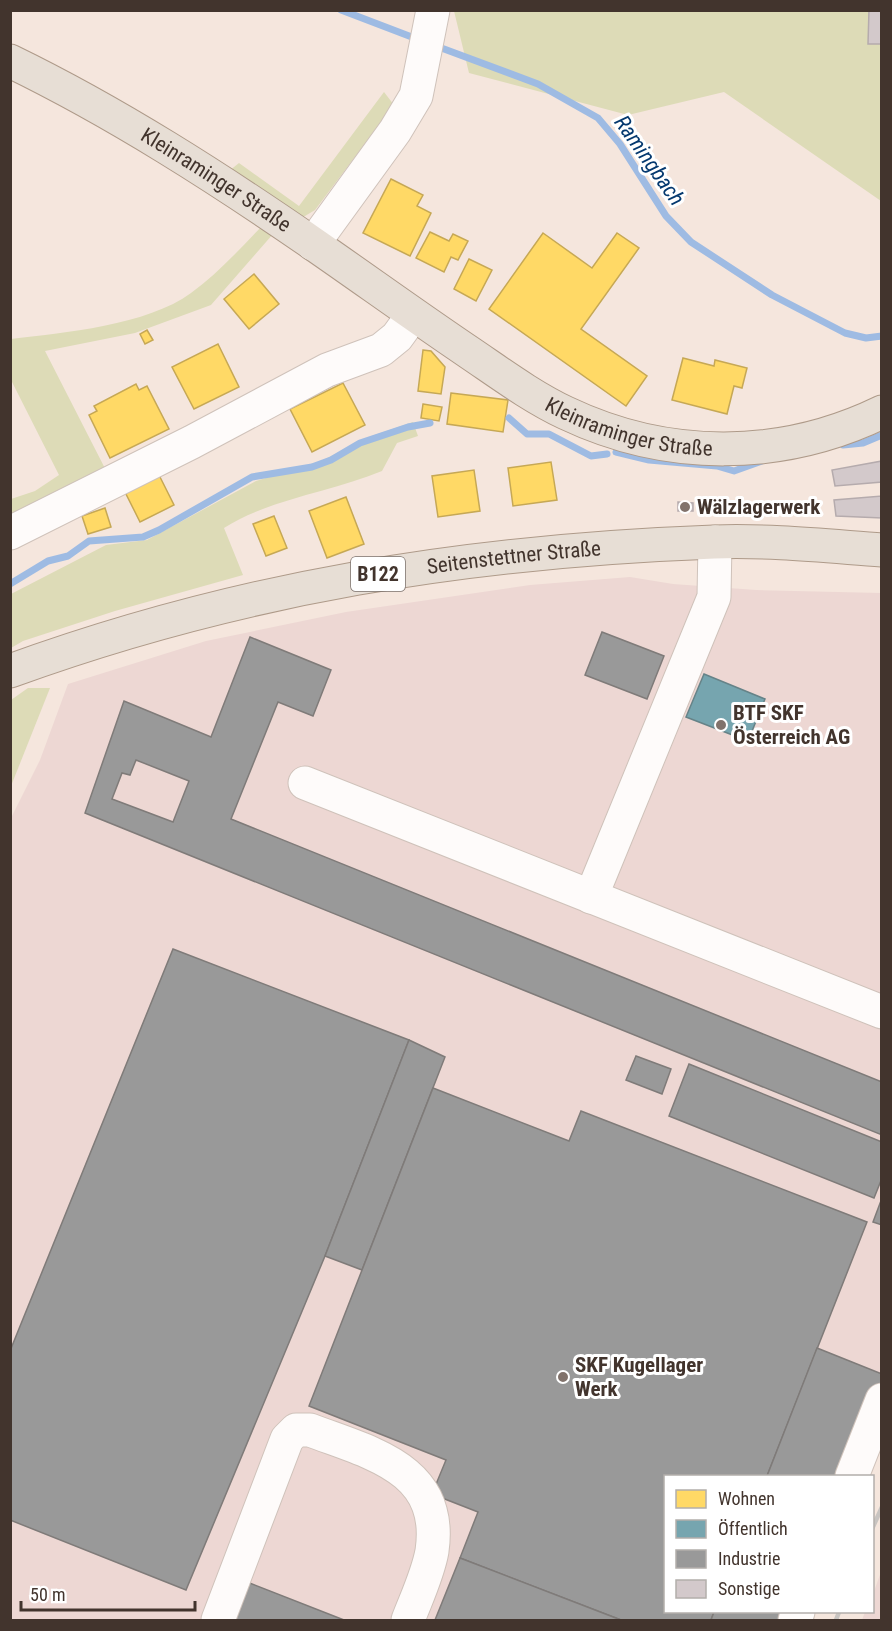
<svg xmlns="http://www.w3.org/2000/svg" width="892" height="1631" font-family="'Roboto Condensed',sans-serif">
<rect width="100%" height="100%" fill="#f5e6dd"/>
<!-- industrial -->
<g fill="#edd7d3">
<path d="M 630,577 L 673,584 L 756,590 L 881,593 L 881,1423 L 862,1476 L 666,1476 L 666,1612 L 812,1612 L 808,1620 L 11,1620 L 10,820 L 40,760 L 68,684 L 206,641 L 346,612 L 530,585 Z"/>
<path d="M 881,1572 L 881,1620 L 862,1620 L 865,1612 L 872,1612 L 873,1594 Z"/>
</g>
<!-- green -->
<g fill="#dddbb7">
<path d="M 454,11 L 881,11 L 881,201 L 724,92 L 628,115 L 469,73 Z"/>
<path d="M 384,92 L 394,105 L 315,210 L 300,219 L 229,171 L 239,163 L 299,206 Z"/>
<path d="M 261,227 L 273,234 L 211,305 L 135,333 L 45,351 L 115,488 L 11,541 L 11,499 L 35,491 L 59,475 L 11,380 L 11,339 C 63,333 148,325 191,293 C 217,274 239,250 261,227 Z"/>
<path d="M 413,422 L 418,436 L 397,443 L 382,471 C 332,492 269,499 224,528 L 243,575 L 115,611 L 23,641 L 11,648 L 11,594 L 106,545 L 147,540 L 256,481 L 321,461 L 372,436 Z"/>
<path d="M 28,688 L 50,688 L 11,786 L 11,700 Z"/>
</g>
<!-- homes -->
<g fill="#ffd966" stroke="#c6a855" stroke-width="1.5">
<path d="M 391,179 L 423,195 L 417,206 L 431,213 L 410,256 L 363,233 Z"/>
<path d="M 430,232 L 449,241 L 453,234 L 468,241 L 458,260 L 451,257 L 444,272 L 416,258 Z"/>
<path d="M 543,233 L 592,268 L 617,233 L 639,248 L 581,329 L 647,376 L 626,406 L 489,309 Z"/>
<path d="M 469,259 L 492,270 L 476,301 L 454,289 Z"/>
<path d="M 254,274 L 279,304 L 249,329 L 224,299 Z"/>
<path d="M 147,330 L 153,340 L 145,344 L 140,334 Z"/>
<path d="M 218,344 L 239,387 L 194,409 L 172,367 Z"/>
<path d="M 423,350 L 431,351 L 445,367 L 441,394 L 418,391 Z"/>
<path d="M 683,358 L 714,366 L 715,360 L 747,368 L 742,388 L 734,386 L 727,414 L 672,400 Z"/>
<path d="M 343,383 L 365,425 L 312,452 L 290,409 Z"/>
<path d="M 136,384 L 139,390 L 147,386 L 169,429 L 110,458 L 89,415 L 97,411 L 94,406 Z"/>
<path d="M 451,393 L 508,400 L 503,432 L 447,424 Z"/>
<path d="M 423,404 L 442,407 L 439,421 L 421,418 Z"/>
<path d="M 551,462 L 557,500 L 513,506 L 508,468 Z"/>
<path d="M 474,470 L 480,511 L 438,517 L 432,476 Z"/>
<path d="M 159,475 L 174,505 L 140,522 L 125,492 Z"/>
<path d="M 346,497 L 364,544 L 327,558 L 309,511 Z"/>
<path d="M 105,508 L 111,527 L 88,534 L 82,516 Z"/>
<path d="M 274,516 L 287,548 L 266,556 L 253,524 Z"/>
</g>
<!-- public -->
<path fill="#76a5af" stroke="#668388" stroke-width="1.5" d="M 704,674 L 765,699 L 748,741 L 686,717 Z"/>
<!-- industry -->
<g fill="#999" stroke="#7f7b79" stroke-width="1.5" fill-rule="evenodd">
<path d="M 602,632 L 664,656 L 647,699 L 585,675 Z"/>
<path d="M 250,637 L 331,670 L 313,716 L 278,702 L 231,819 L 882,1082 L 882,1135 L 85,813 L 124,701 L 211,737 ZM 136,760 L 189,781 L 173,822 L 112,799 L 122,773 L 130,775 Z"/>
<path d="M 173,949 L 409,1040 L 325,1256 L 186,1590 L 10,1520 L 10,1351 Z"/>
<path d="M 409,1040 L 445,1057 L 362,1270 L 325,1256 Z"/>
<path d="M 636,1056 L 671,1069 L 662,1094 L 626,1080 Z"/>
<path d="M 689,1064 L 882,1142 L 882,1178 L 874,1198 L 669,1116 Z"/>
<path d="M 433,1088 L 569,1141 L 581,1111 L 867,1222 L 767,1476 L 666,1476 L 666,1612 L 714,1612 L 711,1620 L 621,1620 L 460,1558 L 478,1512 L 432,1494 L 446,1460 L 309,1406 Z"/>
<path d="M 882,1198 L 882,1225 L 873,1222 Z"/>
<path d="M 817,1348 L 882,1374 L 882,1386 L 845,1476 L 767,1476 Z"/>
<path d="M 460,1558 L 621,1620 L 435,1620 Z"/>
<path d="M 242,1580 L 344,1620 L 227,1620 Z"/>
<path d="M 714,1612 L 790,1612 L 787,1620 L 711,1620 Z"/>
</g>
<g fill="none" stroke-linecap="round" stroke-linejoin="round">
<!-- stream -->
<g stroke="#9ebbe3" stroke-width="7">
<path d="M 341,10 L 417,39"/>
<path d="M 436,46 L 538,84 L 598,118 L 620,144 L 666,216 L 691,242 L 772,295 L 845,333 L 866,338 L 882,336"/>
<path d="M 509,418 L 527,434 L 549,434 L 591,456 L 607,454"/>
<path d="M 843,445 L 863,443 L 882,435"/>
<path d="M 616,452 L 649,460 L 717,466 L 734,471 L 762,461"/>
<path d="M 10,584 L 48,561 L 68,556 L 89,541 L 143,537 L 159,530 L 252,477 L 312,467 L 331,460 L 360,443 L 408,427 L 430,423"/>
</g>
</g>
<!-- building -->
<g fill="#d3c9cb" stroke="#b5abad" stroke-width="1.5">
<path d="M 869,10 L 882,10 L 882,44 L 868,44 Z"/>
<path d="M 882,461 L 882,482 L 835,486 L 832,470 Z"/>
<path d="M 882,496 L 882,518 L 836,516 L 834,500 Z"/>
<path d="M 678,502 L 693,503 L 693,511 L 678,511 Z"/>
</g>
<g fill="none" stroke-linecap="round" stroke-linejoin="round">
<defs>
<g id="minor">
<path d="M 313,244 L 395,131 L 416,96 L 433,10"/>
<path d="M 10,533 L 192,442 L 327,370 L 381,350 L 397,337 L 413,315"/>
<path d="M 305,783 L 882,1012"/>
<path d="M 591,897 L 714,597 L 715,542"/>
<path d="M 852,1476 L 882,1400"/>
<path d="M 218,1620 L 287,1439 L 296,1430 L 310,1430 C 370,1453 444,1468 432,1551 C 428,1574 416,1599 408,1620"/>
<path d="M 795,1620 L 798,1612"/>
</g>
<g id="major">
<path id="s1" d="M 10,61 C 117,113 218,178 315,245 C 367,281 418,318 470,353 C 501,374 532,397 566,413 C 667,461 781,461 882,412"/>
<path id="s2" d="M 10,671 C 241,587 469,551 714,542 C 769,540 826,546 882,550"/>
</g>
</defs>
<!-- minor casing -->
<use href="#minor" stroke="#cfc2ba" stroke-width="35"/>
<!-- major casing -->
<use href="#major" stroke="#ae9a89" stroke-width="35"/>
<!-- minor -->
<use href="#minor" stroke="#fefbfa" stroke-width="33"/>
<!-- major -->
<use href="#major" stroke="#e7ded5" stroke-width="33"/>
<!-- rail -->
<g stroke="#c8c4c1" stroke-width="4.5">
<path d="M 872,1529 L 882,1507"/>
<path d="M 836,1620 L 839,1612"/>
</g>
</g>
<!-- markers -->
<g fill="#81726b" stroke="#fff" stroke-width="2">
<circle cx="685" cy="507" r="6"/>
<circle cx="721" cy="725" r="6"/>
<circle cx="563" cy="1377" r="6"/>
</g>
<g text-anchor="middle" stroke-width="6" stroke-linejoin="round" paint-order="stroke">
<!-- shield labels -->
<rect fill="#fff" stroke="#7b716c" stroke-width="1.5" x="351" y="557" width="54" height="34" rx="4.5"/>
<g font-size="20" font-weight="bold" fill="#42342d">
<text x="378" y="581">B122</text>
</g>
<!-- street labels -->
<g font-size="21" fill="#42342d" stroke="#fff">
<text dy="7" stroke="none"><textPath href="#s1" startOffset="238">Kleinraminger Straße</textPath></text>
<text dy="7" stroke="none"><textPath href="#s1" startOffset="724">Kleinraminger Straße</textPath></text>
<text dy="7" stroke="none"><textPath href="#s2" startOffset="518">Seitenstettner Straße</textPath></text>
</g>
<!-- poi labels -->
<g font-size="21" font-weight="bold" fill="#42342d" stroke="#fff" text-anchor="start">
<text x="697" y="514">Wälzlagerwerk</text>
<text x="733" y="720">BTF SKF<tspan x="733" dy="24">Österreich AG</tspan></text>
<text x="575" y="1372">SKF Kugellager<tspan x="575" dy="24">Werk</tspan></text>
</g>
<!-- water labels -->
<g font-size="22" font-style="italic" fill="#05396f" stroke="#fff">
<text transform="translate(650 160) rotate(55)" y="8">Ramingbach</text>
</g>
</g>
<!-- border -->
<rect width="892" height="1631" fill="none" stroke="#42342d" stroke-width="24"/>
<!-- legend -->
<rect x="664" y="1475" width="210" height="138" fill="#ffffff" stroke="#b3aeab" stroke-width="1.5"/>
<rect x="676" y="1490" width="30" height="18" fill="#ffd966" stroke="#b3aeab" stroke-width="1.5"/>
<text x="718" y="1505" font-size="18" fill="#42342d">Wohnen</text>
<rect x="676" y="1520" width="30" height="18" fill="#76a5af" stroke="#b3aeab" stroke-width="1.5"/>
<text x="718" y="1535" font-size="18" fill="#42342d">Öffentlich</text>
<rect x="676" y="1550" width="30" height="18" fill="#999999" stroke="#b3aeab" stroke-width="1.5"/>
<text x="718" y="1565" font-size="18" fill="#42342d">Industrie</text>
<rect x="676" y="1580" width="30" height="18" fill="#d3c9cb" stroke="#b3aeab" stroke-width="1.5"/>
<text x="718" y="1595" font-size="18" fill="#42342d">Sonstige</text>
<!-- scale -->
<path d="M21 1601v9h174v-9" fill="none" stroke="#42342d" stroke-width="3"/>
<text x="30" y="1601" font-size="18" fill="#42342d" stroke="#ffffff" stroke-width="4.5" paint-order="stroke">50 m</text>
</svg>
